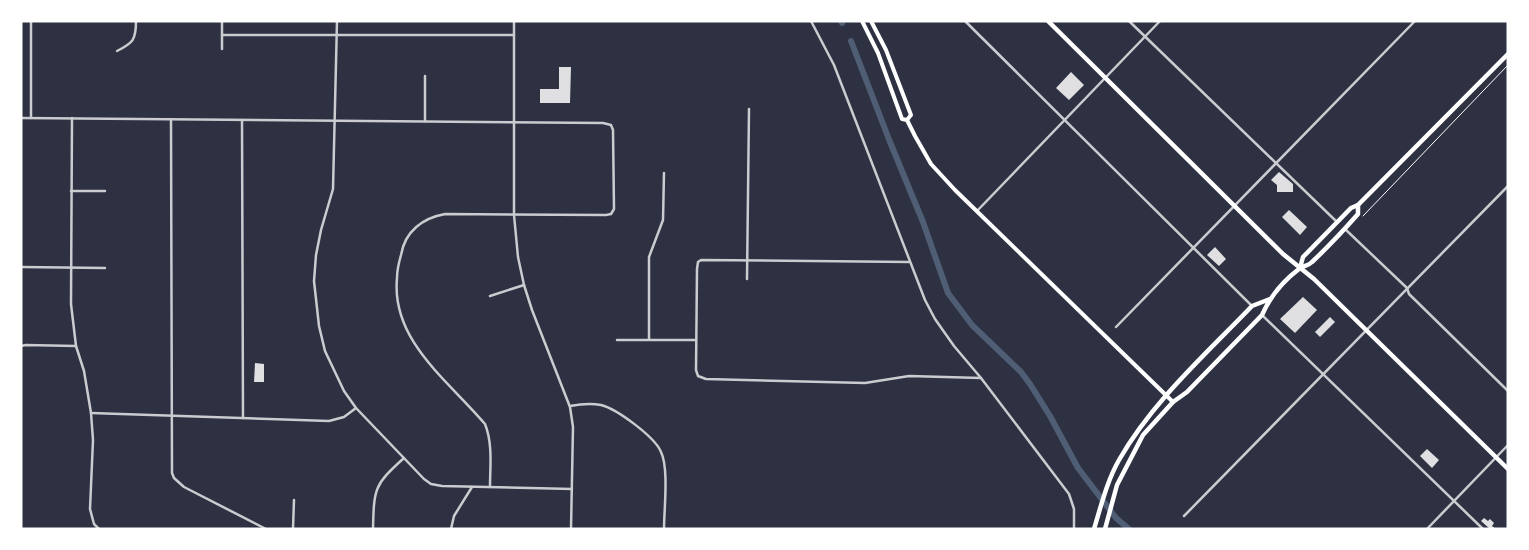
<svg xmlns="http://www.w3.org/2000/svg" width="1529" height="550" font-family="Ubuntu,sans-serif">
<rect width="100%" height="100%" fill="#2d3142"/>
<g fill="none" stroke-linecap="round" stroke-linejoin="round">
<!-- canal -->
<g stroke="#4f5d75" stroke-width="6">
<path d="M 841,21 L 842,23"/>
<path d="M 851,41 L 890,142 L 923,222 L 948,293 L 972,325 L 1021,372 L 1030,384 L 1050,416 L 1078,468 L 1116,518 L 1129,529"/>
</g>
</g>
<!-- building -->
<g fill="#e0e0e3">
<path d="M 559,67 L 571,67 L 570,103 L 540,103 L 540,89 L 559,89 Z"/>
<path d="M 1071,72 L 1084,85 L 1069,100 L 1056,88 Z"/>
<path d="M 1279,172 L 1293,184 L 1293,192 L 1277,192 L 1277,185 L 1271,180 Z"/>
<path d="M 1289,210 L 1307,227 L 1300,235 L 1282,217 Z"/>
<path d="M 1215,247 L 1226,259 L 1219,266 L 1207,255 Z"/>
<path d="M 1303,297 L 1317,310 L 1295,333 L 1280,319 Z"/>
<path d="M 1330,317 L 1335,322 L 1320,337 L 1315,332 Z"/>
<path d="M 255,363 L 264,364 L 264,382 L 254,382 Z"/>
<path d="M 1427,449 L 1439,460 L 1432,468 L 1420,456 Z"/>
<path d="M 1484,518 L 1488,521 L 1490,519 L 1494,523 L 1492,526 L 1496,529 L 1490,529 L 1481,521 Z"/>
</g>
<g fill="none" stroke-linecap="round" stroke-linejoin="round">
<!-- path -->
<path stroke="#fff" stroke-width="1" d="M 1363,216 L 1508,65"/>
<!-- minor -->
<g stroke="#caccd0" stroke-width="2.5">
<path d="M 337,21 L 333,189 L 321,230 L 316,255 L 314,281 L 319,326 L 325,351 L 344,391 L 356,408 L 424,479 L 431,484 L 442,486 L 572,489"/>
<path d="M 514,21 L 514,215 L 518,257 L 524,285 L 532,310 L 570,407 L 573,427 L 571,529"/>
<path d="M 811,21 L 834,65 L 925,300 L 935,319 L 954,346 L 981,378 L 1069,494 L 1074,509 L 1074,529"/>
<path d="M 965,21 L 1251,305"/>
<path d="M 1129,21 L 1337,222"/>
<path d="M 222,35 L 514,35"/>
<path d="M 222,49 L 222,21"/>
<path d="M 117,51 C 133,43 136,40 136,21"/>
<path d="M 21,118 L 603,123 L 611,125 L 613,130 L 614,209 L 611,214 L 606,215 L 445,214 C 423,218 405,231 401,255 C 399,262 397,270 397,278 C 391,341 449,381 485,424 C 493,444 490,467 490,487"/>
<path d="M 31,118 L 31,21"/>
<path d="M 72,118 L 71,304 L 76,346 L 84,371 L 91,413 L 93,440 L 90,509 L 94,524 L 99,529"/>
<path d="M 171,120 L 172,473 L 174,478 L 184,487 L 266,529"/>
<path d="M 242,120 L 243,418"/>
<path d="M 425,121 L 425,76"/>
<path d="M 71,191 L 105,191"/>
<path d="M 977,211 L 1160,21"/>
<path d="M 1345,229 L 1407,288 L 1409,294 L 1508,391"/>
<path d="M 909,262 L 701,260 L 698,262 L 697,269 L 696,370 L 698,376 L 706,379 L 865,383 L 909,376 L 981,378"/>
<path d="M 21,267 L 105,268"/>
<path d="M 747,279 L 749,109"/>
<path d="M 490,296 L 524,285"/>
<path d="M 1262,315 L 1483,529"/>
<path d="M 1116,327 L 1415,21"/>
<path d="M 649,339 L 649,257 L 663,220 L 664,173"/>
<path d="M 617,340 L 696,340"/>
<path d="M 21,346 L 26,345 L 76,346"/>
<path d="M 570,406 C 581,404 590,403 601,405 C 617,409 655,437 661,452 C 669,468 664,510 664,529"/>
<path d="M 91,413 L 329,421 L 344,417 L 356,408"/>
<path d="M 1184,516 L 1508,186"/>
<path d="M 293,529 L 294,500"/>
<path d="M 373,529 C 374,488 374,485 404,458"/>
<path d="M 451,529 L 454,516 L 472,487"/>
<path d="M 1427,529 L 1508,445"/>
</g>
<!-- secondary -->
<g stroke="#fff" stroke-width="4">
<path d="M 862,21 L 878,53 L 902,119 L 907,120 L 915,136 L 931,164 L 955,190 L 1173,402"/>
<path d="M 871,21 L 886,50 L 911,115 L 907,120"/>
</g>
<!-- primary -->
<g stroke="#fff" stroke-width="4.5">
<path d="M 1048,21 L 1283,254 L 1314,279 L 1508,469"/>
<path d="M 1300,268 L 1303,257 L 1351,208 L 1358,205 L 1508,54"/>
<path d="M 1094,529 C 1101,506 1107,481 1119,460 C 1153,401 1205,355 1252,306 L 1270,299"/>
<path d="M 1105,529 L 1117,485 L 1143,435 L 1173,402 L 1187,392 L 1262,315 C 1270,297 1283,281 1299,269 C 1303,266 1308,266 1312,262 C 1328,247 1343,231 1358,214 L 1358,205"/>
</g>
</g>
<!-- border -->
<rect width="1529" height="550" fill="none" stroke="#ffffff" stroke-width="45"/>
</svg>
